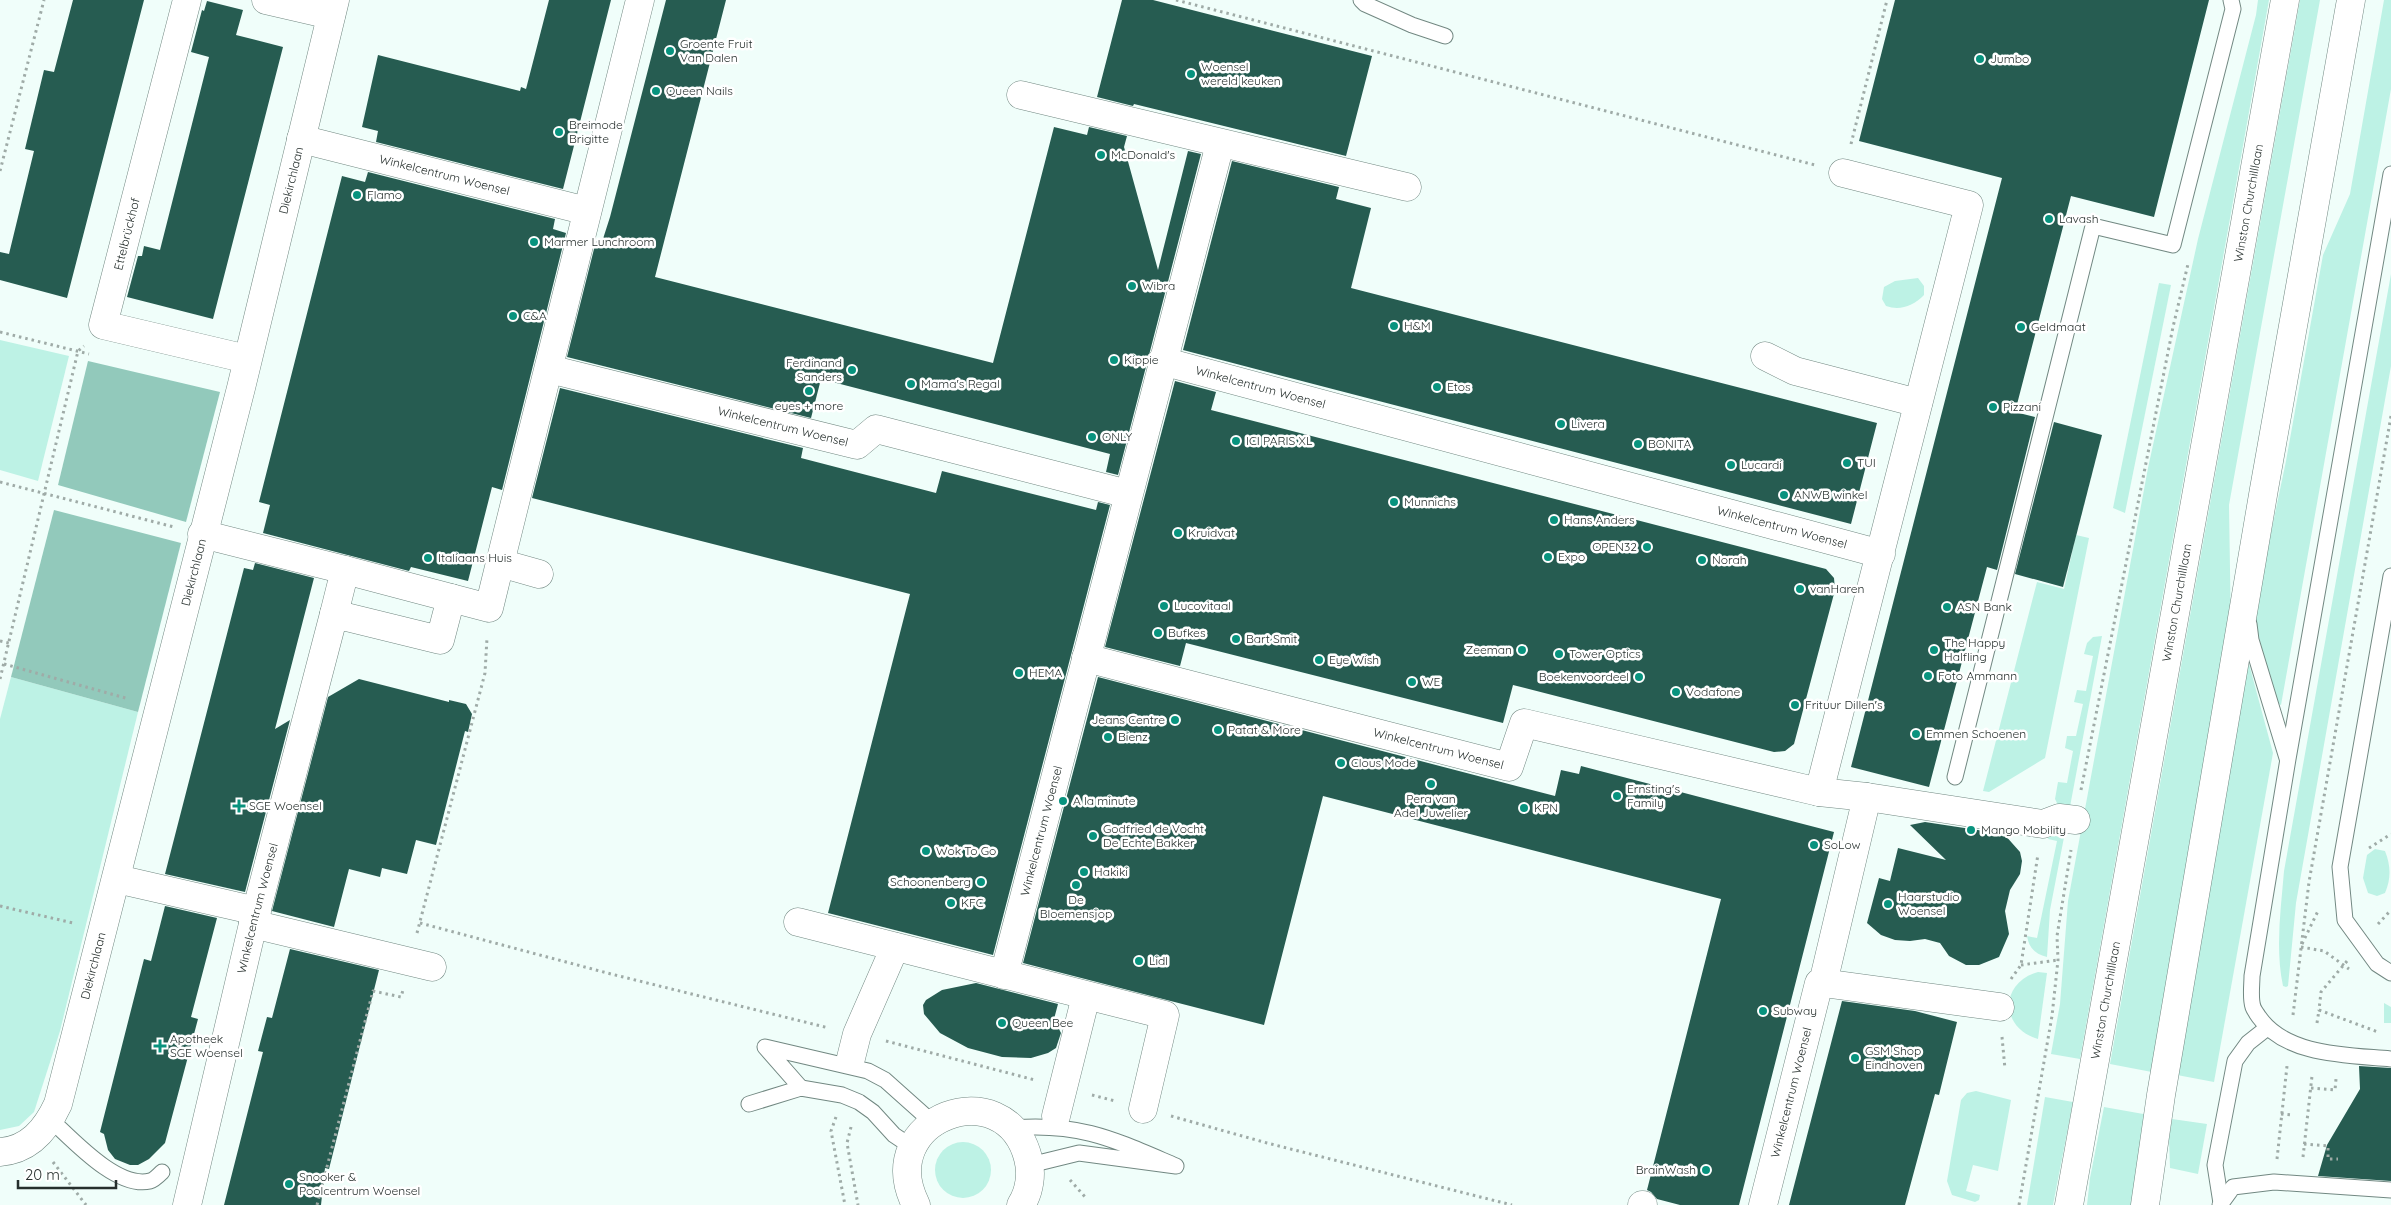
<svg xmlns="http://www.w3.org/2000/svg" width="2391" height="1205" font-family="Quicksand,sans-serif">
<rect width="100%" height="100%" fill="#f0fefa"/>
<!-- green -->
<g fill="#bdf2e5">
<path d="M 2258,0 L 2269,0 L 2080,1059 L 2051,1054 L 2060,1004 L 2068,901 L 2148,468 L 2198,239 L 2256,15 Z"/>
<path d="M 2300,0 L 2320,0 L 2229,505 L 2231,634 L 2157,1073 L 2110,1064 Z"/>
<path d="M 2384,0 L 2391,0 L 2391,89 L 2281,705 L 2277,703 L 2255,623 L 2255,609 L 2286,461 L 2323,255 L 2350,194 Z"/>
<path d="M 2391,274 L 2391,366 L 2296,903 L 2288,986 L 2286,987 L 2283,986 C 2275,948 2281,909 2284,871 Z"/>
<path d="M 1918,278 L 1924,286 L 1924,295 C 1913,306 1900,311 1886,306 L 1882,299 L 1884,287 L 1895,281 Z"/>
<path d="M 2159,283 L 2171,285 L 2125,513 L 2113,508 Z"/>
<path d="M 0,340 L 69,356 L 38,481 L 0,470 Z"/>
<path d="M 2076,535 L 2089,538 L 2045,758 L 1989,792 L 1983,791 L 2037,582 L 2064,589 Z"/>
<path d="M 2102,636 L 2069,812 L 2059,807 L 2055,799 L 2058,782 L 2067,783 L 2073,751 L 2065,748 L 2067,736 L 2076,736 L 2083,704 L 2074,702 L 2077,690 L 2086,691 L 2093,656 L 2084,654 L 2087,643 L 2093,637 Z"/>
<path d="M 2245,664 L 2249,664 L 2273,753 L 2214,1082 L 2177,1075 Z"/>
<path d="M 11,677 L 138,712 L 60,1031 L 34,1112 L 19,1126 L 0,1130 L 0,719 Z"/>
<path d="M 2066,827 L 2050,910 L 2047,957 C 2035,954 2029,948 2027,936 L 2037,938 L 2057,841 L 2048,839 L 2050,834 Z"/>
<path d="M 2375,849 L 2385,851 C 2391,866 2391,879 2385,893 L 2377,896 L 2368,893 L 2363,878 L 2367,855 Z"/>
<path d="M 2038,972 L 2047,973 L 2038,1039 C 2000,1028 1999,983 2038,972 Z"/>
<path d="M 2384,1003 L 2391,1007 L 2391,1023 L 2384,1023 Z"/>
<path d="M 1976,1091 L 2011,1100 L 1998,1171 L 1973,1165 L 1966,1191 L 1980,1195 L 1979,1200 L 1975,1202 L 1952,1195 L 1947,1181 L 1961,1100 L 1967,1093 Z"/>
<path d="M 2045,1097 L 2073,1102 L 2053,1205 L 2027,1205 Z"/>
<path d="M 2104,1107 L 2149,1115 L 2133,1205 L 2087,1205 L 2090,1178 Z"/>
<path d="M 2172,1119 L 2207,1124 L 2198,1174 L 2170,1168 L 2169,1138 Z"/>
<circle cx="963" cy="1170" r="28"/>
</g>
<!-- forest -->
<g fill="#92c9bb">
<path d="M 88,361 L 220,392 L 186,522 L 58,485 Z"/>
<path d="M 54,510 L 181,543 L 138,712 L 11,677 Z"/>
</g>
<!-- building -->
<g fill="#265c51">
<path d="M 73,0 L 144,0 L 67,298 L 0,280 L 0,252 L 9,254 L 34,151 L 25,149 L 44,70 L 54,72 Z"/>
<path d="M 549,0 L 611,0 L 563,189 L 376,142 L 378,131 L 362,127 L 378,55 L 520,91 L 521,87 L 526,89 Z"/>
<path d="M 666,0 L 726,0 L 655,277 L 993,363 L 1054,127 L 1087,135 L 1089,127 L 1127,136 L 1124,147 L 1158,270 L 1188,151 L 1201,154 L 1118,475 L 1106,472 L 1110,454 L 821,379 L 811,418 L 567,357 L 596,241 L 602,242 L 610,217 Z"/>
<path d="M 1122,0 L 1153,0 L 1372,56 L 1346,156 L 1134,104 L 1133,106 L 1097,97 Z"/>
<path d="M 1895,0 L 2209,0 L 2154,217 L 2071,196 L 2015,412 L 2035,417 L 1997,570 L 1987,567 L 1929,787 L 1851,767 L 2002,178 L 1859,141 Z"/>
<path d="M 207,1 L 243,10 L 236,35 L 283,47 L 213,319 L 127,297 L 138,256 L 142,256 L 144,246 L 160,250 L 209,57 L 191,52 L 202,10 L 204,11 Z"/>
<path d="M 1232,161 L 1339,187 L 1336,199 L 1371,208 L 1351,288 L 1877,423 L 1851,524 L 1183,350 Z"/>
<path d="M 368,172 L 555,219 L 553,229 L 566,233 L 502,490 L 492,487 L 468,581 L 411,567 L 409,571 L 263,533 L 270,505 L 259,502 L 342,176 L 365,182 Z"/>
<path d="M 1175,381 L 1216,392 L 1211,410 L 1826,569 L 1834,578 L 1835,590 L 1794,744 L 1785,751 L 1774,752 L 1513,685 L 1503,723 L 1186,643 L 1180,666 L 1105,647 Z"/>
<path d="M 560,388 L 803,448 L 801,458 L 936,493 L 942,471 L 1096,510 L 1098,502 L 1110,505 L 993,955 L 828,913 L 910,594 L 532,498 Z"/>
<path d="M 2054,422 L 2102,435 L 2063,587 L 2015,574 Z"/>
<path d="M 255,563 L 314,578 L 275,729 L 290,720 L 245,892 L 165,874 L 244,568 L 253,570 Z"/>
<path d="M 1098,677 L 1555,796 L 1561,770 L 1579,774 L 1581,766 L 1834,832 L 1739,1205 L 1680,1205 L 1657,1199 L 1651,1192 L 1647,1190 L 1721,899 L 1323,796 L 1264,1025 L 1023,963 Z"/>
<path d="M 359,679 L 449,702 L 449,700 L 466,704 L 472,714 L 468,732 L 465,731 L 436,845 L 416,840 L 407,874 L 382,868 L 380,877 L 349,869 L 334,927 L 272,911 L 328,697 Z"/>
<path d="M 1925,822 L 2004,834 L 2020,852 L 2022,861 L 2020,874 L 2010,890 L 2005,911 L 2009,934 L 1999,957 L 1979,965 L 1966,965 L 1949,956 L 1940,943 L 1925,939 L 1910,941 L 1895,940 L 1881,935 L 1867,923 L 1879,878 L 1890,881 L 1898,848 L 1946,860 L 1910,825 Z"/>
<path d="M 165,906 L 217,918 L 191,1017 L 198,1019 L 165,1143 L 149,1159 L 138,1165 L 130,1165 L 115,1159 L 108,1150 L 104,1134 L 100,1132 L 144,959 L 151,961 Z"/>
<path d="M 290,949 L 379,970 L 329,1169 L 325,1168 L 321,1205 L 224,1205 L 263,1052 L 258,1051 L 267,1017 L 272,1018 Z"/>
<path d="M 976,983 L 1058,1004 L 1054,1019 L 1061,1033 L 1056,1048 L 1048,1053 L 1031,1058 L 1002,1057 L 968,1048 L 940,1033 L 924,1014 L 923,1005 L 926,1000 L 942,990 Z"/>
<path d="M 1842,1001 L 1915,1011 L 1957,1022 L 1939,1095 L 1935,1094 L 1905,1205 L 1789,1205 Z"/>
<path d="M 2359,1066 L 2391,1068 L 2391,1181 L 2318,1176 L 2327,1145 L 2360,1089 Z"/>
</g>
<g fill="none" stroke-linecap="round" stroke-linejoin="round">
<defs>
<g id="lane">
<path d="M 1361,0 L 1365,4 L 1412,25 L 1445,36"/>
<path d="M 2391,174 L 2288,759 L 2252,976 C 2252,985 2250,998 2253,1007 C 2254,1010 2257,1014 2259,1017 C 2286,1056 2348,1055 2391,1059"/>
<path d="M 2391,576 L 2340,867 L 2345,920 L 2377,964 L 2391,973"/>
<path d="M 2249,624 L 2251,640 L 2287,758"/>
<path d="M 1955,777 L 2093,226 L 2173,245 L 2233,9 L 2231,0"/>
<path d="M 801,1088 L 765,1047 L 868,1071 L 885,1080 L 932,1122"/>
<path d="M 749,1104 L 801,1088 L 842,1095 L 859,1102 L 873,1112 L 894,1135 L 912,1147"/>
<path d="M 51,1120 C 73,1140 117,1189 150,1181 C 154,1180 159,1175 162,1172"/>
<path d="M 1011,1128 C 1080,1122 1115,1140 1176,1166 L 1079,1153 L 1030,1165"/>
<path d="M 2221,1203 L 2215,1165 L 2235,1061 L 2248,1043 L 2267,1028"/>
<path d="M 2220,1205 L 2233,1187 L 2274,1182 L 2391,1190"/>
</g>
<g id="street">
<path d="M 187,0 L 103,325 L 247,359"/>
<path d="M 266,0 L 331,15"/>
<path d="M 1021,95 L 1407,187"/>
<path id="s1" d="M 301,139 L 587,211"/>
<path d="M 1765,356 L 1795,371 L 1918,403"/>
<path id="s2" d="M 1162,361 L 1881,554"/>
<path id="s3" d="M 549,369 L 857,445 L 876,429 L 1128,494"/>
<path d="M 202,534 L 345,570 L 334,614"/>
<path d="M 345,570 L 451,598"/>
<path d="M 539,574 L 500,563 L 640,0"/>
<path id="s4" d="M 1086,658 L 1509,767 L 1524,723 L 1819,792 L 1867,797 L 2043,824 L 2059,818 L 2076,820"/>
<path d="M 1819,792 L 1969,205 L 1843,173"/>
<path d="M 117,879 L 257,911"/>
<path d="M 798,922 L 1165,1015 L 1143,1109"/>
<path d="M 253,924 L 432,967"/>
<path id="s5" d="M 1004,975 L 1220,144"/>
<path d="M 1823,983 L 2000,1007"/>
<path d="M 851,1058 L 857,1034 L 895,947"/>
<path d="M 1056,1116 L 1086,996"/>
<path id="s6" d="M 187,1205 L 253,924 L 334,614 L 440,640 L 451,598 L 489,608 L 500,563"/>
<path d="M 916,1205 C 872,1118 1005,1070 1028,1158 C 1032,1173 1030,1191 1021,1205"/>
<path d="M 1642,1205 L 1643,1205"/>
<path id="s7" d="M 1763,1205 L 1819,983 L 1823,983 L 1867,797"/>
</g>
<g id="secondary">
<path id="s8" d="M 0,1152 C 29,1150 46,1130 58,1104 L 241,388 L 335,0"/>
<path id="s9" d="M 2069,1205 L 2285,0"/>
<path d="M 2145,1205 L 2161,1095 L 2264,489 L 2351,0"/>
</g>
</defs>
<!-- lane casing -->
<use href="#lane" stroke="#728882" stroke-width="17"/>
<!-- street casing -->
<use href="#street" stroke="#728882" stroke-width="29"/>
<!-- secondary casing -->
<use href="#secondary" stroke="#728882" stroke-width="29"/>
<!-- path -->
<g stroke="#9faba7" stroke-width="3" stroke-dasharray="2.5 4" stroke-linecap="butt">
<path d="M 1176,0 L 1815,165"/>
<path d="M 1851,144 L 1887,0"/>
<path d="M 0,171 L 44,0"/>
<path d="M 0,332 L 89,354"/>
<path d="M 0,482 L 174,527"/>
<path d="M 0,641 L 9,643"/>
<path d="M 4,664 L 129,699"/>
<path d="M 0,679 L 78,351 L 84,346"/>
<path d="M 2081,790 L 2173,327 L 2188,264"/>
<path d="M 2369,848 L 2391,834"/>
<path d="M 0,906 L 73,923"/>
<path d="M 420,923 L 611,974 L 829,1028"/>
<path d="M 2378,924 L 2391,910"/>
<path d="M 417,933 L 485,673 L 487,638"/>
<path d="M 2302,944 L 2318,911"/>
<path d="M 2301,947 L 2324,951 L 2349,969"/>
<path d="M 2347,961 L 2321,992 L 2319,1010 L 2378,1032"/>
<path d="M 2021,965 L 2058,960"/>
<path d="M 2011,979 L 2021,965 L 2038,854"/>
<path d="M 2293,1015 L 2309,882 L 2391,416"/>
<path d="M 2317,1023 L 2319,1010"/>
<path d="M 2002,1037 L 2005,1069"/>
<path d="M 886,1041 L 1035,1080"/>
<path d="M 2311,1088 L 2335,1090 L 2336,1079 L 2338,1079"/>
<path d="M 1092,1095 L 1115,1101"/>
<path d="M 2281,1114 L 2292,1115"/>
<path d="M 1171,1116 L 1267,1143 L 1512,1205"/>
<path d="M 836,1117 L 831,1131 L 845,1205"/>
<path d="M 851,1127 L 847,1143 L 858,1205"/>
<path d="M 2304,1144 L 2328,1146 L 2328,1159 L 2338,1159"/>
<path d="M 2303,1157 L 2312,1076"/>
<path d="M 2277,1159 L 2287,1066"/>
<path d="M 53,1162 L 86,1205"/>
<path d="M 1070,1180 L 1086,1198"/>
<path d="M 317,1205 L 373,991 L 401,997 L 403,990"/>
<path d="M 2019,1205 L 2052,1016 L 2058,960 L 2057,936 L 2071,850"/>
</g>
<!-- lane -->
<use href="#lane" stroke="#fff" stroke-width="15"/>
<!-- street -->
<use href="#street" stroke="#fff" stroke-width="28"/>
<!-- secondary -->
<use href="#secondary" stroke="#fff" stroke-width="28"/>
</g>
<!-- markers -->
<g fill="#08937e" stroke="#fff" stroke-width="2">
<circle cx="670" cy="51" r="5"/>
<circle cx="1980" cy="59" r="5"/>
<circle cx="1191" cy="74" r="5"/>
<circle cx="656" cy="91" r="5"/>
<circle cx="559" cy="132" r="5"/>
<circle cx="1101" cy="155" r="5"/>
<circle cx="357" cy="195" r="5"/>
<circle cx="2049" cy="219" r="5"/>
<circle cx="534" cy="242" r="5"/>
<circle cx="1132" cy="286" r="5"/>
<circle cx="513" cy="316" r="5"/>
<circle cx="1394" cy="326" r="5"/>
<circle cx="2021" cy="327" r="5"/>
<circle cx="1114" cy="360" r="5"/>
<circle cx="852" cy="370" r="5"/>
<circle cx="911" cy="384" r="5"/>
<circle cx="1437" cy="387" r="5"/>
<circle cx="809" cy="391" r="5"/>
<circle cx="1993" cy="407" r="5"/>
<circle cx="1561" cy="424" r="5"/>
<circle cx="1092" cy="437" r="5"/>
<circle cx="1236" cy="441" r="5"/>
<circle cx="1638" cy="444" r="5"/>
<circle cx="1847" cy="463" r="5"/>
<circle cx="1731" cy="465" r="5"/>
<circle cx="1784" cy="495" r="5"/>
<circle cx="1394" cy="502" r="5"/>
<circle cx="1554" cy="520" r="5"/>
<circle cx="1178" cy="533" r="5"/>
<circle cx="1647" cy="547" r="5"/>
<circle cx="1548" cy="557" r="5"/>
<circle cx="428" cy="558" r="5"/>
<circle cx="1702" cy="560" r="5"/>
<circle cx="1800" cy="589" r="5"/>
<circle cx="1164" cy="606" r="5"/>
<circle cx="1947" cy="607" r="5"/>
<circle cx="1158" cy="633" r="5"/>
<circle cx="1236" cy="639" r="5"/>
<circle cx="1522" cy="650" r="5"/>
<circle cx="1934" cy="650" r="5"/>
<circle cx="1559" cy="654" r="5"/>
<circle cx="1319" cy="660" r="5"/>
<circle cx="1019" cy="673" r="5"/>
<circle cx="1928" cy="676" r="5"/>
<circle cx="1639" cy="677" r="5"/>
<circle cx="1412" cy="682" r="5"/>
<circle cx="1676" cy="692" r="5"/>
<circle cx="1795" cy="705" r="5"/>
<circle cx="1175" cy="720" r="5"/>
<circle cx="1218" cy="730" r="5"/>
<circle cx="1916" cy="734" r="5"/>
<circle cx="1108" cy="737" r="5"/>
<circle cx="1341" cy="763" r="5"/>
<circle cx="1431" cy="784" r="5"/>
<circle cx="1617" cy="796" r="5"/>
<circle cx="1063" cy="801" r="5"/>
<path d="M236.5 798.5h5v5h5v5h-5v5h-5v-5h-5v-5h5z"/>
<circle cx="1524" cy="808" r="5"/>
<circle cx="1971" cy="830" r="5"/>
<circle cx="1093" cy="836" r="5"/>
<circle cx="1814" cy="845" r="5"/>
<circle cx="926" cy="851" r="5"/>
<circle cx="1084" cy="872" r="5"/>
<circle cx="981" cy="882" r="5"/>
<circle cx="1076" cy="885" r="5"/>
<circle cx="951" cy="903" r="5"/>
<circle cx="1888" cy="904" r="5"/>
<circle cx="1139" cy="961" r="5"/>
<circle cx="1763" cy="1011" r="5"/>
<circle cx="1002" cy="1023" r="5"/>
<path d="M157.5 1038.5h5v5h5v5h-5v5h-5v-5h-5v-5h5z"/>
<circle cx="1855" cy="1058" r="5"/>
<circle cx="1706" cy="1170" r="5"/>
<circle cx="289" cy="1184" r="5"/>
</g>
<g text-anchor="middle" stroke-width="5" stroke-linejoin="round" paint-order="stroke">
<!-- poi labels -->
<g font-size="12" fill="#262f2d" stroke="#fff" text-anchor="start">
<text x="680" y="48">Groente Fruit<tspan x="680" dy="14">Van Dalen</tspan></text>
<text x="1990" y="63">Jumbo</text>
<text x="1201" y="71">Woensel<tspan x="1201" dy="14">wereld keuken</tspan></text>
<text x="666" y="95">Queen Nails</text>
<text x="569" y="129">Breimode<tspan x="569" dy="14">Brigitte</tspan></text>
<text x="1111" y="159">McDonald's</text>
<text x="367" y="199">Flamo</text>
<text x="2059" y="223">Lavash</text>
<text x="544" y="246">Marmer Lunchroom</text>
<text x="1142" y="290">Wibra</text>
<text x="523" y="320">C&amp;A</text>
<text x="1404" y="330">H&amp;M</text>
<text x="2031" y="331">Geldmaat</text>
<text x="1124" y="364">Kippie</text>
<text x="842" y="367" text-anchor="end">Ferdinand<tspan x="842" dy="14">Sanders</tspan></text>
<text x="921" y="388">Mama's Regal</text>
<text x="1447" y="391">Etos</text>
<text x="809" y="410" text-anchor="middle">eyes + more</text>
<text x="2003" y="411">Pizzani</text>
<text x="1571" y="428">Livera</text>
<text x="1102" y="441">ONLY</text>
<text x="1246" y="445">ICI PARIS XL</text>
<text x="1648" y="448">BONITA</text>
<text x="1857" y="467">TUI</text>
<text x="1741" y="469">Lucardi</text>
<text x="1794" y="499">ANWB winkel</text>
<text x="1404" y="506">Munnichs</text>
<text x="1564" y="524">Hans Anders</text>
<text x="1188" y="537">Kruidvat</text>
<text x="1637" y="551" text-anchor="end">OPEN32</text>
<text x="1558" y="561">Expo</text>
<text x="438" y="562">Italiaans Huis</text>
<text x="1712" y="564">Norah</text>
<text x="1810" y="593">vanHaren</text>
<text x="1174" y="610">Lucovitaal</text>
<text x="1957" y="611">ASN Bank</text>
<text x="1168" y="637">Bufkes</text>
<text x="1246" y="643">Bart Smit</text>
<text x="1944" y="647">The Happy<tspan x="1944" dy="14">Halfling</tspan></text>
<text x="1512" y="654" text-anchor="end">Zeeman</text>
<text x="1569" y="658">Tower Optics</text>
<text x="1329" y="664">Eye Wish</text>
<text x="1029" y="677">HEMA</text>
<text x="1938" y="680">Foto Ammann</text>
<text x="1629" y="681" text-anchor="end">Boekenvoordeel</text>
<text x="1422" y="686">WE</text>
<text x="1686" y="696">Vodafone</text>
<text x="1805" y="709">Frituur Dillen's</text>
<text x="1165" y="724" text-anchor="end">Jeans Centre</text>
<text x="1228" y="734">Patat &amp; More</text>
<text x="1926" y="738">Emmen Schoenen</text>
<text x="1118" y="741">Bienz</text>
<text x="1351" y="767">Clous Mode</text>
<text x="1627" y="793">Ernsting's<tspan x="1627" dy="14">Family</tspan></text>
<text x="1431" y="803" text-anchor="middle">Pera van<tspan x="1431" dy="14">Adel Juwelier</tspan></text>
<text x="1073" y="805">A la minute</text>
<text x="249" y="810">SGE Woensel</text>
<text x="1534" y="812">KPN</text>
<text x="1103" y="833">Godfried de Vocht<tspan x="1103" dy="14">De Echte Bakker</tspan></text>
<text x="1981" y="834">Mango Mobility</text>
<text x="1824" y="849">SoLow</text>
<text x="936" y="855">Wok To Go</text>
<text x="1094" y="876">Hakiki</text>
<text x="971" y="886" text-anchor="end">Schoonenberg</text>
<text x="1898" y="901">Haarstudio<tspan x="1898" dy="14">Woensel</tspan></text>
<text x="1076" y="904" text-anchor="middle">De<tspan x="1076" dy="14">Bloemensjop</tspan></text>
<text x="961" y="907">KFC</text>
<text x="1149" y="965">Lidl</text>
<text x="1773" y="1015">Subway</text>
<text x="1012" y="1027">Queen Bee</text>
<text x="170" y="1043">Apotheek<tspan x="170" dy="14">SGE Woensel</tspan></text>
<text x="1865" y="1055">GSM Shop<tspan x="1865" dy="14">Eindhoven</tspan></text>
<text x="1696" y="1174" text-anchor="end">BrainWash</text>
<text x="299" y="1181">Snooker &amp;<tspan x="299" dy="14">Poolcentrum Woensel</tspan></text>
</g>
<!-- street labels -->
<g font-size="12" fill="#262f2d" stroke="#fff">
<text dy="4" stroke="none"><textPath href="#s1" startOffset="148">Winkelcentrum Woensel</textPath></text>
<text dy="4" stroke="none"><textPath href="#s8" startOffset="1032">Diekirchlaan</textPath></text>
<text dy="4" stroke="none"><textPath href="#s9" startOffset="1018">Winston Churchilllaan</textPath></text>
<text transform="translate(127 234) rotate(-76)" y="4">Ettelbrückhof</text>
<text dy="4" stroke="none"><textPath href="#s2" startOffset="102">Winkelcentrum Woensel</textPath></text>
<text dy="4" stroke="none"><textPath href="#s3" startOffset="241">Winkelcentrum Woensel</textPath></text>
<text dy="4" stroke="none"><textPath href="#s2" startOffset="642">Winkelcentrum Woensel</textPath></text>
<text dy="4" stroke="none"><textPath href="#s8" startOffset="628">Diekirchlaan</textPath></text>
<text dy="4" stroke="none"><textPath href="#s9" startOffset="612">Winston Churchilllaan</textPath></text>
<text dy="4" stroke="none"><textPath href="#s4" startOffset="364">Winkelcentrum Woensel</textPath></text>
<text dy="4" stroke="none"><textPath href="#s5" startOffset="149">Winkelcentrum Woensel</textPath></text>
<text dy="4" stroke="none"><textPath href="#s6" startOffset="305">Winkelcentrum Woensel</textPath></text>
<text dy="4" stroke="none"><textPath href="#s8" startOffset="222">Diekirchlaan</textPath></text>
<text dy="4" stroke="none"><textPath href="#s9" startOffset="208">Winston Churchilllaan</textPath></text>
<text dy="4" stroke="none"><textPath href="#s7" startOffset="116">Winkelcentrum Woensel</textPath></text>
</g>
</g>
<!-- scale -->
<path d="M18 1180v8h98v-8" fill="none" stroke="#262f2d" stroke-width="2.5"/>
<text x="25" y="1180" font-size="15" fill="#262f2d" stroke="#ffffff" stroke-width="4" paint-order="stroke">20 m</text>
</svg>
